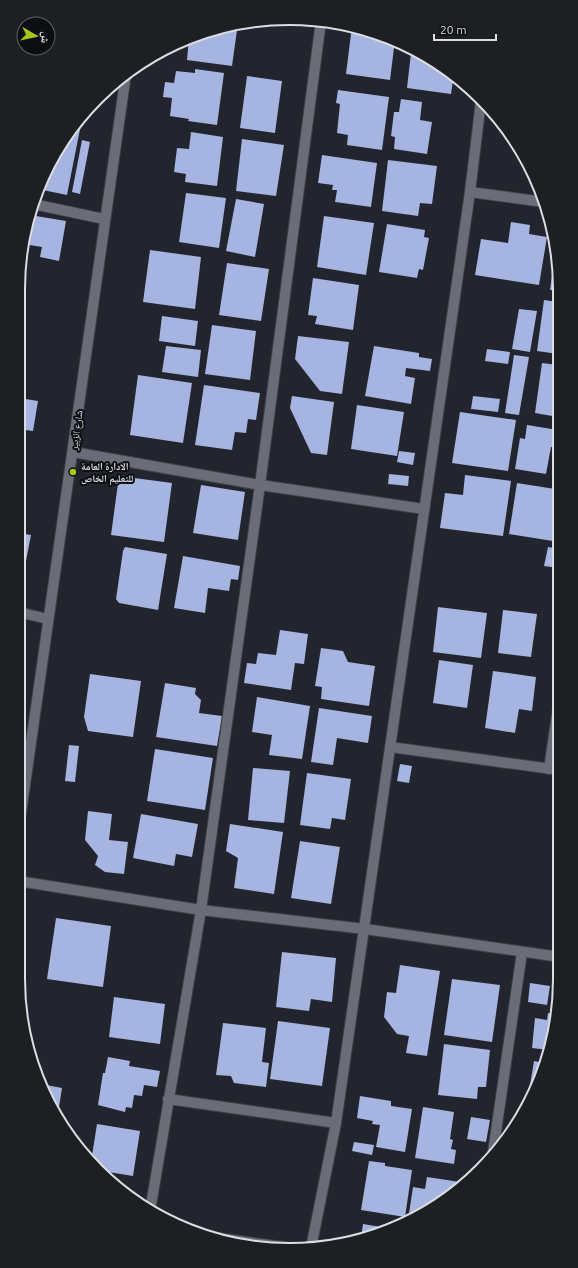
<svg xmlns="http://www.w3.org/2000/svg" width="578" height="1268" font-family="Ubuntu,'Noto Naskh Arabic',sans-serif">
<rect width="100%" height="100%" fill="#22252d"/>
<!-- building -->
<g fill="#a5b4e0">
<path d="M 238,23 L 232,66 L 187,60 L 189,37 Z"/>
<path d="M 352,26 L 395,40 L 390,80 L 346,74 Z"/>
<path d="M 410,49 L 454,74 L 451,94 L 407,88 L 411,53 L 410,53 Z"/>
<path d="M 195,69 L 224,73 L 217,125 L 188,121 L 189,119 L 170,116 L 172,98 L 163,97 L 165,82 L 174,83 L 176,71 L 195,73 Z"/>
<path d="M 247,76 L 282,81 L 275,133 L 240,128 Z"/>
<path d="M 338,90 L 389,97 L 382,150 L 347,145 L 348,135 L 337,133 L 340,104 L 336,103 Z"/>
<path d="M 401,99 L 422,102 L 420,120 L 432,122 L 427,154 L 394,149 L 395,137 L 391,136 L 394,112 L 399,112 Z"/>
<path d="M 76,123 L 81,124 L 67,195 L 38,189 L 64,139 Z"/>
<path d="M 191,132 L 223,137 L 217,186 L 185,182 L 186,174 L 174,172 L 177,148 L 189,149 Z"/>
<path d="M 242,139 L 284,145 L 276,196 L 236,191 Z"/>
<path d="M 82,140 L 90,142 L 80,194 L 72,192 Z"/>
<path d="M 322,155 L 377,163 L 371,207 L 335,202 L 337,190 L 332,190 L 333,185 L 318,183 Z"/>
<path d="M 388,160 L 437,166 L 432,204 L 420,203 L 418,216 L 382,211 Z"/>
<path d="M 186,193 L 226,198 L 219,248 L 179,242 Z"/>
<path d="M 236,199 L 264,204 L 255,257 L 226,251 Z"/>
<path d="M 30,215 L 66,221 L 59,261 L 40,257 L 42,247 L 23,244 Z"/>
<path d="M 324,216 L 374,223 L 366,275 L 317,267 Z"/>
<path d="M 511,222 L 530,225 L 529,234 L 547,237 L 539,285 L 475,275 L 481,239 L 508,243 Z"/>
<path d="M 387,224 L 425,230 L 424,237 L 429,238 L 423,270 L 419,269 L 417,278 L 379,272 Z"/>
<path d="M 556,247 L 558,253 L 558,291 L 550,290 Z"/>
<path d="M 150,250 L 201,257 L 195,309 L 143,302 Z"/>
<path d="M 227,263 L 269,269 L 261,321 L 219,315 Z"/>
<path d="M 19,277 L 23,278 L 20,292 L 18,292 Z"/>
<path d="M 313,278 L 359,285 L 353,330 L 315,324 L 317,316 L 308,315 Z"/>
<path d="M 544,300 L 558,302 L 558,354 L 537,351 Z"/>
<path d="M 519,309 L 537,311 L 530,352 L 512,349 Z"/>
<path d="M 162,316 L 198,321 L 195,346 L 159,341 Z"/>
<path d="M 212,325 L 256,331 L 250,380 L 205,374 Z"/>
<path d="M 298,336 L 349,342 L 342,394 L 320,391 L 295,359 Z"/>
<path d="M 166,346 L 201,350 L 198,377 L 162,372 Z"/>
<path d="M 374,346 L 419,353 L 419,357 L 432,359 L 430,371 L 406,368 L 405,376 L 415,378 L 411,404 L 365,396 Z"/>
<path d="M 487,349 L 510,352 L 508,364 L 485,361 Z"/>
<path d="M 514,355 L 529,357 L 519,415 L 505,413 Z"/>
<path d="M 542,363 L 558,365 L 558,417 L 535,413 Z"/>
<path d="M 138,375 L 192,383 L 183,443 L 130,435 Z"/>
<path d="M 204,385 L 260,393 L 256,420 L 248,419 L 246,433 L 235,432 L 232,450 L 195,445 Z"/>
<path d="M 292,396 L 334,402 L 327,455 L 311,453 L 290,408 Z"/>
<path d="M 473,396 L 500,399 L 498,412 L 471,409 Z"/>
<path d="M 19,398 L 38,401 L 33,431 L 18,429 Z"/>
<path d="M 357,405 L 404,412 L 397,456 L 351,449 Z"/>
<path d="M 460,412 L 516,420 L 508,471 L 452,463 Z"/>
<path d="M 527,425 L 558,430 L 558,448 L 551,447 L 546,474 L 515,469 L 520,438 L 525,439 Z"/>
<path d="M 399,451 L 415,453 L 413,465 L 397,462 Z"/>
<path d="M 18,454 L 22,454 L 20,465 L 18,465 Z"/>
<path d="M 389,474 L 409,476 L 408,486 L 388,484 Z"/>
<path d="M 465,475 L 511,481 L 503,536 L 440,528 L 445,493 L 463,495 Z"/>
<path d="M 119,476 L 172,483 L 164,542 L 111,535 Z"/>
<path d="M 517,483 L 555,489 L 553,496 L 558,497 L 559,542 L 509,534 Z"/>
<path d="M 201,485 L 245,492 L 238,540 L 193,533 Z"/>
<path d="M 18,533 L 31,535 L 25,566 L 18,565 Z"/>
<path d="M 125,547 L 167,554 L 158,610 L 119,603 L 116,599 L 123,551 Z"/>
<path d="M 548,547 L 559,549 L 559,568 L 544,566 Z"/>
<path d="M 183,556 L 240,566 L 238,580 L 231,579 L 229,591 L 208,588 L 205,613 L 174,608 Z"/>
<path d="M 438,607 L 487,613 L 481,658 L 433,652 Z"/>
<path d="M 503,610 L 537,614 L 531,657 L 498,653 Z"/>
<path d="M 280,630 L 308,634 L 304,664 L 295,663 L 291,690 L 244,683 L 247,663 L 256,664 L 258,653 L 276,655 Z"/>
<path d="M 321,648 L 343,651 L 348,662 L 375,666 L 369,706 L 321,699 L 322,687 L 315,686 Z"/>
<path d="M 439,660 L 473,665 L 467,708 L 433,703 Z"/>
<path d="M 493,671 L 536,677 L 532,711 L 519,709 L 515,733 L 485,728 Z"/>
<path d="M 90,674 L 141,681 L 133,737 L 88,731 L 84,717 Z"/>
<path d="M 165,683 L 196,688 L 195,694 L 201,700 L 199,713 L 222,716 L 217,746 L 156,737 Z"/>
<path d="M 257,697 L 310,706 L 302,759 L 269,755 L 272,735 L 252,732 Z"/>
<path d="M 319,708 L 372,716 L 368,743 L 337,738 L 333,765 L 311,762 Z"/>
<path d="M 69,745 L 79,746 L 75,782 L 65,781 Z"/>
<path d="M 155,749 L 213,758 L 205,810 L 147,801 Z"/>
<path d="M 400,764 L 412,766 L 409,783 L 397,781 Z"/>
<path d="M 253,768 L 290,771 L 284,823 L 248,820 Z"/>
<path d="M 307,773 L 351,779 L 345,820 L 332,818 L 330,829 L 300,825 Z"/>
<path d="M 88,811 L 112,814 L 109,840 L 128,842 L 124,874 L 105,872 L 95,865 L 98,856 L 85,840 Z"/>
<path d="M 141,814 L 198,824 L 192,857 L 176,854 L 174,866 L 133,858 Z"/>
<path d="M 230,824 L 283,832 L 274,894 L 234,888 L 238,858 L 226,851 Z"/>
<path d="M 300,841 L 340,847 L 331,904 L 291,898 Z"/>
<path d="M 56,918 L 111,926 L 103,987 L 47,979 Z"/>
<path d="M 282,952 L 336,958 L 332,1002 L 311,999 L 309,1011 L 276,1007 Z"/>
<path d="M 400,965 L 440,971 L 427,1056 L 406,1053 L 409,1036 L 397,1034 L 384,1017 L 387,992 L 396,993 Z"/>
<path d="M 452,979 L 500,985 L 492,1042 L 444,1035 Z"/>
<path d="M 530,983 L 550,986 L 547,1005 L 528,1002 Z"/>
<path d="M 114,997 L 165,1004 L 160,1044 L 109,1037 Z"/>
<path d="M 548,1013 L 557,1014 L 555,1032 L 549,1050 L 532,1048 L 535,1018 L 547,1020 Z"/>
<path d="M 278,1021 L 330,1028 L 322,1086 L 270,1079 Z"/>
<path d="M 223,1023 L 266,1028 L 262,1062 L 269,1063 L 266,1087 L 234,1083 L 231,1076 L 216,1075 Z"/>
<path d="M 444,1044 L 490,1050 L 486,1087 L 478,1087 L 477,1099 L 438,1095 Z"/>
<path d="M 108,1057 L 130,1061 L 129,1066 L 160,1071 L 157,1087 L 144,1085 L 142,1096 L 134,1095 L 132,1108 L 126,1107 L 125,1112 L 98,1105 L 103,1073 L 105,1073 Z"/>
<path d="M 534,1061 L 545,1063 L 539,1082 L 527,1103 Z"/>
<path d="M 41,1084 L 62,1088 L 59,1107 L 50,1105 Z"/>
<path d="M 360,1096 L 391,1101 L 391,1106 L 412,1109 L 405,1152 L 376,1147 L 380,1125 L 372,1124 L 373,1121 L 357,1118 Z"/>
<path d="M 423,1107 L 454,1112 L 450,1139 L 453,1140 L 451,1149 L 456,1150 L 454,1164 L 415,1158 Z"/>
<path d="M 471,1117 L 490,1120 L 486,1142 L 467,1139 Z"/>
<path d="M 97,1124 L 140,1131 L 133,1176 L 102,1171 L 91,1162 Z"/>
<path d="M 354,1142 L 374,1145 L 372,1155 L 352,1151 Z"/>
<path d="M 369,1161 L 385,1163 L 385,1166 L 412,1170 L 405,1217 L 361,1210 Z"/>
<path d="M 427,1177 L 460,1182 L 459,1185 L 424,1214 L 408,1220 L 413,1187 L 425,1189 Z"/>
<path d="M 363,1224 L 387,1228 L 361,1238 Z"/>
</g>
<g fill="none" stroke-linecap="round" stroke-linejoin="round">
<defs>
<g id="minor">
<path d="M 470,192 L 544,202"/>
<path d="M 33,204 L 104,219"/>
<path d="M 73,452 L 260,485 L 424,509"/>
<path d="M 18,612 L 48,619"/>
<path d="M 390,747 L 559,770"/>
<path d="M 549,769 L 559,701"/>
<path d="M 18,834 L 126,74"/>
<path d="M 18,881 L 201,910 L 365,929 L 560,957"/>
<path d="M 168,1099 L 336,1123"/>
<path d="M 492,1159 L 522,952"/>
<path d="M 150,1211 L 201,910 L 260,485 L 321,21"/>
<path d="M 218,1238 L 298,1249"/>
<path d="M 311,1248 L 336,1123 L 470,192 L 481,101"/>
</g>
</defs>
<!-- minor casing -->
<use href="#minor" stroke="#3e4046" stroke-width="12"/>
<!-- minor -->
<use href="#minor" stroke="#6a6d77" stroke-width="10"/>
</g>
<!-- markers -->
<circle fill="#a9c71b" stroke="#0d0e12" stroke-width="1.5" cx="73" cy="472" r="4"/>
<g text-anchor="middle" stroke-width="4" stroke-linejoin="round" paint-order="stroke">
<!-- street labels -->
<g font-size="10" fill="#dbdde2" stroke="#0d0e12">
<text transform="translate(76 430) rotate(-82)" y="4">شارع الزبير</text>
</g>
<!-- poi labels -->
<g font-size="10" font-weight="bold" fill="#dbdde2" stroke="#0d0e12" text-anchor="start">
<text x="81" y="470">الادارة العامة<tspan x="81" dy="12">للتعليم الخاص</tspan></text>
</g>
</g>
<!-- crop -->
<path d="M0 0H578V1268H0ZM289 25H289A264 264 0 0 1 553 289V979A264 264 0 0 1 289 1243H289A264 264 0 0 1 25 979V289A264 264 0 0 1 289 25Z" fill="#1d1f23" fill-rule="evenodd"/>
<path fill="none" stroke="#dbdde2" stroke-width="2" d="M289 25H289A264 264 0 0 1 553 289V979A264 264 0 0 1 289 1243H289A264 264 0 0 1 25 979V289A264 264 0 0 1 289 25Z"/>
<!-- north arrow -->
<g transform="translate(36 36) rotate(99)"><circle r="19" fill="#0d0e12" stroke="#5f6165"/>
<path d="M0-3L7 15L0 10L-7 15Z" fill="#a9c71b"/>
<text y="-6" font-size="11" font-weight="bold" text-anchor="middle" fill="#dbdde2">ش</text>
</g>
<!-- scale -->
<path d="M434 34v6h62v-6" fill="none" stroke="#dbdde2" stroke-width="2"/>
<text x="440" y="34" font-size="12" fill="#dbdde2" stroke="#0d0e12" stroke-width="3" paint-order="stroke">20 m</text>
</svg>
